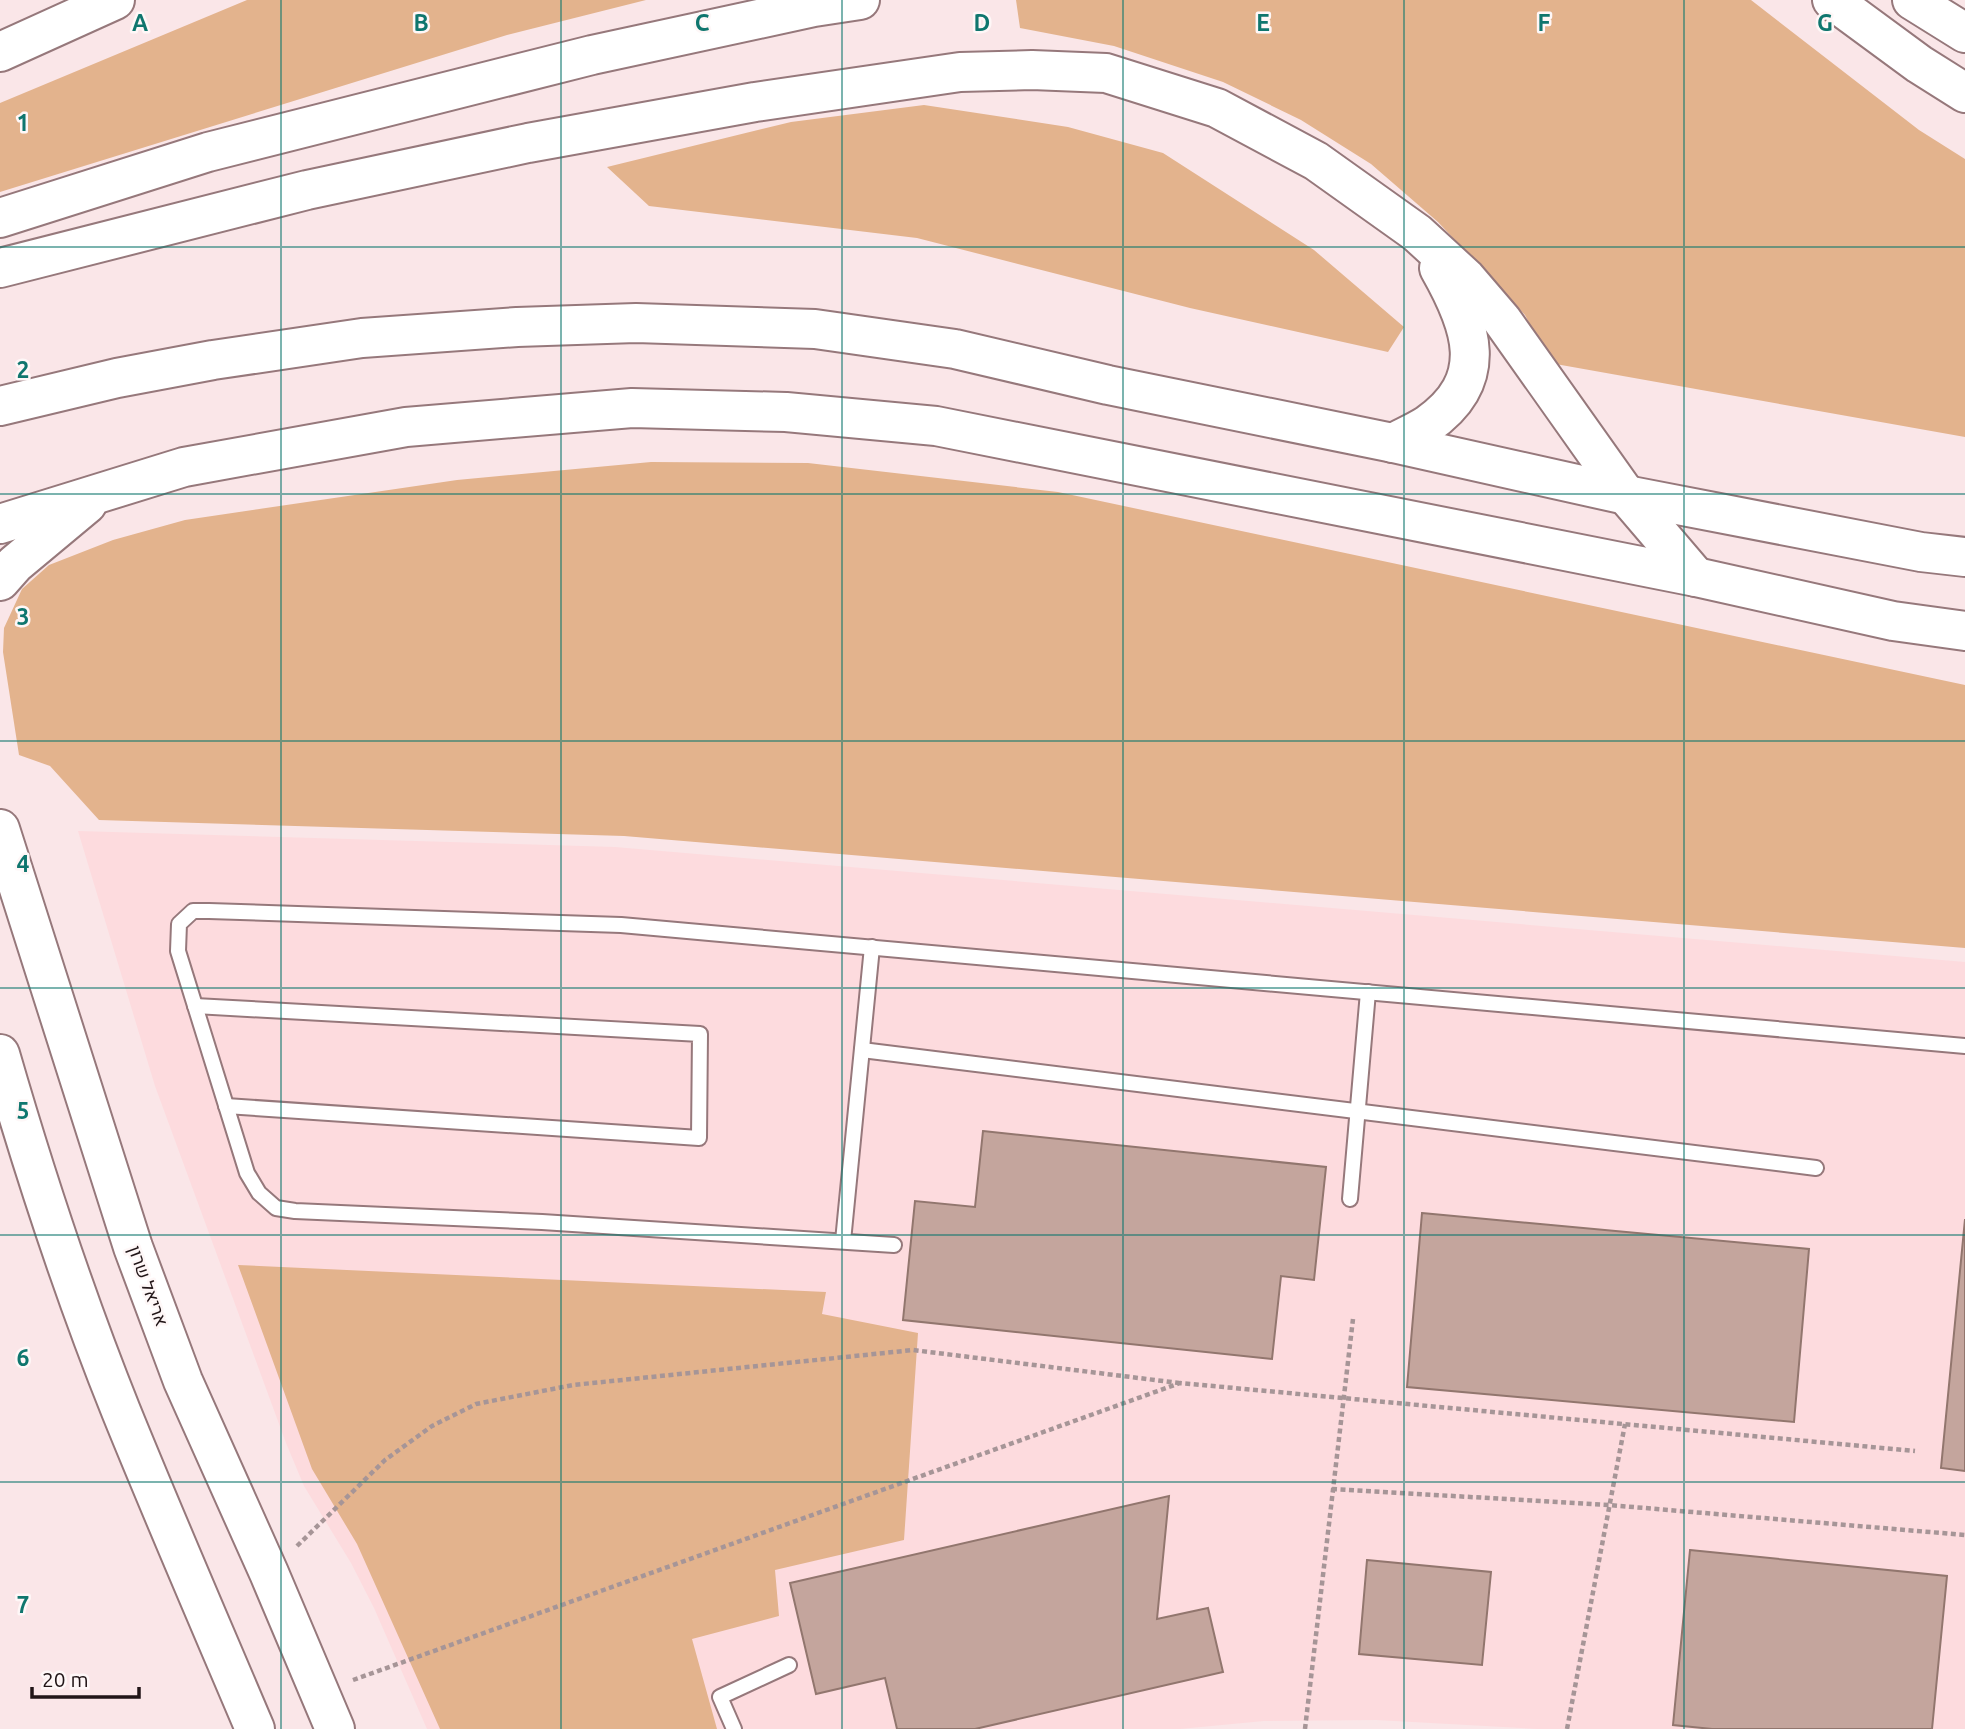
<svg xmlns="http://www.w3.org/2000/svg" width="1965" height="1729" font-family="Ubuntu,Heebo,sans-serif">
<rect width="100%" height="100%" fill="#fae6e8"/>
<!-- built -->
<path fill="#fddbde" d="M 78,831 L 615,847 L 1965,962 L 1965,1729 L 1538,1729 L 1376,1720 L 1264,1721 L 1180,1729 L 427,1729 L 374,1608 L 351,1563 L 304,1486 L 286,1443 L 155,1086 Z"/>
<!-- green -->
<g fill="#e3b38d">
<path d="M 247,0 L 646,0 L 507,35 L 0,192 L 0,103 Z"/>
<path d="M 1016,0 L 1751,0 L 1919,130 L 1965,159 L 1965,437 L 1550,363 L 1525,315 L 1438,222 L 1371,164 L 1301,120 L 1223,82 L 1114,46 L 1020,28 Z"/>
<path d="M 924,105 L 1068,127 L 1163,153 L 1314,250 L 1404,327 L 1388,352 L 1190,308 L 917,238 L 649,206 L 607,167 L 791,122 Z"/>
<path d="M 651,462 L 808,463 L 1058,492 L 1965,685 L 1965,948 L 624,836 L 99,820 L 50,766 L 19,755 L 3,652 L 4,628 L 22,589 L 49,565 L 113,540 L 185,520 L 457,480 Z"/>
<path d="M 238,1265 L 826,1292 L 822,1314 L 918,1333 L 904,1540 L 775,1570 L 779,1616 L 692,1639 L 717,1729 L 440,1729 L 357,1544 L 312,1469 Z"/>
</g>
<!-- building -->
<g fill="#c4a59d" stroke="#92766e" stroke-width="2">
<path d="M 983,1131 L 1326,1167 L 1314,1280 L 1281,1276 L 1272,1359 L 903,1320 L 915,1201 L 975,1207 Z"/>
<path d="M 1422,1213 L 1809,1249 L 1794,1422 L 1407,1387 Z"/>
<path d="M 1965,1219 L 1965,1471 L 1941,1468 Z"/>
<path d="M 1169,1496 L 1157,1619 L 1208,1608 L 1223,1672 L 975,1729 L 897,1729 L 885,1678 L 816,1694 L 790,1583 Z"/>
<path d="M 1690,1550 L 1947,1576 L 1932,1729 L 1712,1729 L 1673,1725 Z"/>
<path d="M 1367,1560 L 1491,1572 L 1482,1665 L 1359,1654 Z"/>
</g>
<g fill="none" stroke-linecap="round" stroke-linejoin="round">
<defs>
<g id="service">
<path d="M 195,1006 L 700,1034 L 699,1138 L 226,1106"/>
<path d="M 862,1050 L 1816,1168"/>
<path d="M 1350,1199 L 1368,992"/>
<path d="M 843,1241 L 872,947"/>
<path d="M 894,1245 L 542,1222 L 295,1211 L 276,1208 L 259,1193 L 247,1173 L 178,951 L 179,924 L 193,911 L 209,911 L 621,925 L 1965,1046"/>
<path d="M 734,1729 L 720,1697 L 789,1665"/>
</g>
<g id="secondary">
<path d="M 0,829 L 133,1247 L 183,1381 L 269,1573 L 335,1729"/>
<path d="M 0,1054 C 35,1175 74,1294 121,1411 C 164,1517 210,1623 255,1729"/>
</g>
<g id="primary">
<path d="M 0,406 L 117,378 L 213,360 L 362,338 L 517,327 L 636,323 L 815,329 L 955,349 L 1108,385 L 1393,443 L 1626,495 L 1921,552 L 1965,557"/>
<path d="M 0,524 L 184,467 L 406,427 L 632,408 L 786,412 L 936,426 L 1696,577 L 1893,621 L 1965,631"/>
<path d="M 0,581 L 15,564 L 87,504"/>
</g>
<g id="motorway">
<path d="M 1832,0 L 1919,64 L 1965,93"/>
<path d="M 1912,0 L 1965,33"/>
<path d="M 0,52 L 115,0"/>
<path d="M 0,218 L 208,152 L 592,55 L 814,7 L 860,0"/>
<path d="M 0,268 L 307,190 L 528,143 L 755,102 L 960,72 L 1032,70 L 1106,73 L 1217,108 L 1316,161 L 1417,233 L 1466,278 L 1502,320 L 1626,495 L 1696,577"/>
<path d="M 1393,443 C 1404,437 1416,432 1427,425 C 1492,380 1472,326 1439,268"/>
</g>
</defs>
<!-- service casing -->
<use href="#service" stroke="#96787b" stroke-width="18"/>
<!-- secondary casing -->
<use href="#secondary" stroke="#96787b" stroke-width="42"/>
<!-- primary casing -->
<use href="#primary" stroke="#96787b" stroke-width="42"/>
<!-- motorway casing -->
<use href="#motorway" stroke="#96787b" stroke-width="42"/>
<!-- path -->
<g stroke="#a69597" stroke-width="4.5" stroke-dasharray="5 3.5" stroke-linecap="butt">
<path d="M 1332,1489 L 1609,1505 L 1965,1535"/>
<path d="M 297,1546 L 385,1460 L 432,1426 L 476,1404 L 573,1385 L 913,1350 L 1179,1383"/>
<path d="M 353,1680 L 1180,1383 L 1915,1451"/>
<path d="M 1305,1729 L 1353,1319"/>
<path d="M 1567,1729 L 1625,1424"/>
</g>
<!-- service -->
<use href="#service" stroke="#fff" stroke-width="14"/>
<!-- secondary -->
<use href="#secondary" stroke="#fff" stroke-width="38"/>
<!-- primary -->
<use href="#primary" stroke="#fff" stroke-width="38"/>
<!-- motorway -->
<use href="#motorway" stroke="#fff" stroke-width="38"/>
</g>
<!-- grid -->
<path fill="none" stroke="#0f766e" stroke-width="2" stroke-opacity="0.55" d="M 281,0 L 281,1729M 561,0 L 561,1729M 842,0 L 842,1729M 1123,0 L 1123,1729M 1404,0 L 1404,1729M 1684,0 L 1684,1729M 0,247 L 1965,247M 0,494 L 1965,494M 0,741 L 1965,741M 0,988 L 1965,988M 0,1235 L 1965,1235M 0,1482 L 1965,1482"/>
<g text-anchor="middle" stroke-width="5" stroke-linejoin="round" paint-order="stroke">
<!-- street labels -->
<g font-size="18" fill="#211517" stroke="#fef7f7">
<text transform="translate(148 1286) rotate(70)" y="6">אריאל שרון</text>
</g>
</g>
<g font-size="23" text-anchor="middle" font-weight="bold" fill="#0f766e" stroke="#fef7f7" stroke-width="5" stroke-linejoin="round" paint-order="stroke">
<text x="140" y="31">A</text>
<text x="421" y="31">B</text>
<text x="702" y="31">C</text>
<text x="982" y="31">D</text>
<text x="1263" y="31">E</text>
<text x="1544" y="31">F</text>
<text x="1825" y="31">G</text>
<text x="23" y="131">1</text>
<text x="23" y="378">2</text>
<text x="23" y="625">3</text>
<text x="23" y="872">4</text>
<text x="23" y="1119">5</text>
<text x="23" y="1366">6</text>
<text x="23" y="1613">7</text>
</g>
<!-- scale -->
<path d="M32 1687v10h107v-10" fill="none" stroke="#211517" stroke-width="3.5"/>
<text x="42" y="1687" font-size="21" fill="#211517" stroke="#fef7f7" stroke-width="5" paint-order="stroke">20 m</text>
</svg>
